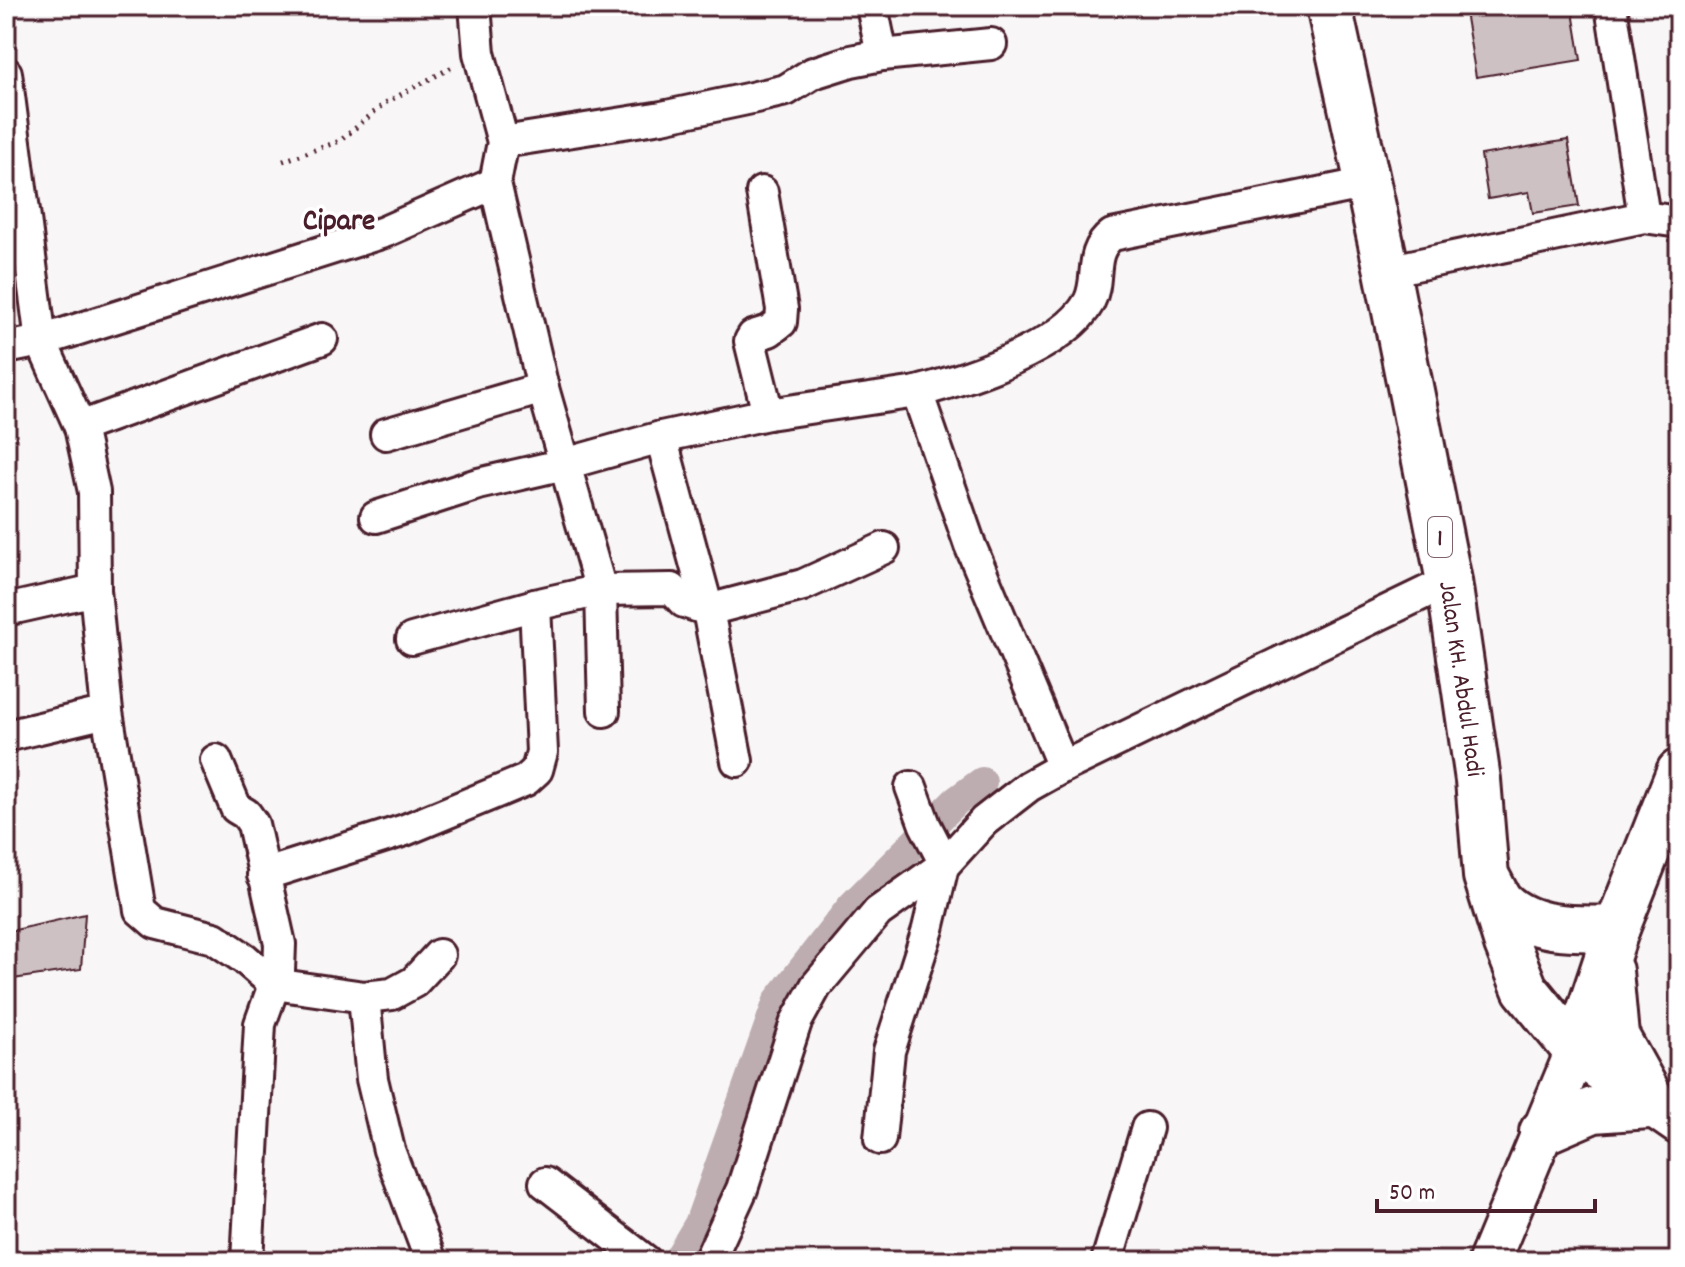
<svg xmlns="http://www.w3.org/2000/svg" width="1685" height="1267" font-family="Dekko,sans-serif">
<rect width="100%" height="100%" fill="#f8f6f7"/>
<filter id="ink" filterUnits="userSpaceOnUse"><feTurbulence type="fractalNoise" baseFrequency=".0125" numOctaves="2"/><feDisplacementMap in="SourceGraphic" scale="16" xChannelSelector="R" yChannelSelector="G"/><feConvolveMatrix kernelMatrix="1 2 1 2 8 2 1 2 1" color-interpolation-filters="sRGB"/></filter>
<g filter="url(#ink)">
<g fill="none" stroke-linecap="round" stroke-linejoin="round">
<!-- canal -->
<path stroke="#bdadb0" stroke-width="30" d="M 677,1261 L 699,1224 L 778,1001 L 852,906 L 956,801 L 982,782"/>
</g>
<!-- building -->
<g fill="#cdc1c4" stroke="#4a1f2b" stroke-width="2">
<path d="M 1464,6 L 1572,6 L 1581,60 L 1476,77 Z"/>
<path d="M 1568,140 L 1579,206 L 1533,213 L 1529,192 L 1488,199 L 1481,155 Z"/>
<path d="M 85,914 L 81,969 L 6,980 L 6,932 Z"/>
</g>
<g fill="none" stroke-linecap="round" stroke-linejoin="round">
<defs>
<g id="minor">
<path d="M 475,6 L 479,53 L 503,142 L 495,183 L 543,388 L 601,590 L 604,711"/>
<path d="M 872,6 L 882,55"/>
<path d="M 1611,6 L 1644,217"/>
<path d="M 6,73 L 41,341 L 80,427 L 94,492 L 95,590 L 107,712 L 140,910 L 155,923 L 214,938 L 245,959 L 274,984 L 364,997 L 392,994 L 414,982 L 439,955"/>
<path d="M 503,142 L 662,117 L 747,99 L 786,90 L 813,73 L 851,61 L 882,55 L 991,44"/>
<path d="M 762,192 L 782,309 L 781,322 L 769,331 L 753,336 L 750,341 L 768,414"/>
<path d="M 1387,271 L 1644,217 L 1679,222"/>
<path d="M 6,348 L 41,341 L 384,232 L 495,183"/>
<path d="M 80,427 L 322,339"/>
<path d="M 386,434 L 543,388"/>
<path d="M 661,437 L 708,610 L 737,761"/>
<path d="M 376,517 L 478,484 L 565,464 L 661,437 L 768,414 L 917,392"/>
<path d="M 6,610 L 95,590"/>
<path d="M 412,639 L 535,605 L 601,590 L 672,589 L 684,602 L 708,610 L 803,585 L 884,548"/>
<path d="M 6,736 L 107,712"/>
<path d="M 216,760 L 236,808 L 246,814 L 253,824 L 280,944 L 279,971 L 260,1024 L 247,1261"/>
<path d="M 1063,767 L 970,545 L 917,392 C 965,379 1064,348 1089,302 C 1101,279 1088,253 1112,235 L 1368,183"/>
<path d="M 263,875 L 405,830 L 526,780 L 537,770 L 542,752 L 535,605"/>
<path d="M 364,997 L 372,1079 L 389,1150 L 431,1261"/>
<path d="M 880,1139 L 889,1051 L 928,929 L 944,862 L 925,825 L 911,787"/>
<path d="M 545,1183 L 646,1261"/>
<path d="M 709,1261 L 742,1189 L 796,1022 L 816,986 L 878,912 L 944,865 L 984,821 L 1029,786 L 1063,767 L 1449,581"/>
<path d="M 1107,1261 L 1147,1128"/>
</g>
<path id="major" d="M 1489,1261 L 1576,1051"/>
<g id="highway">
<path id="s1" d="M 1329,6 L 1387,271 L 1449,581 L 1478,780 L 1486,876 L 1507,944 L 1525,989 L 1576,1051 L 1679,1122"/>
<path d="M 1489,881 C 1493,888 1497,898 1502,903 C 1532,932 1579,929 1617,928"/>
<path d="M 1610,971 L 1616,1036 L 1650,1097"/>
<path d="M 1576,1051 L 1617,928 L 1679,772"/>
<path d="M 1542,1132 L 1593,1110 L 1649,1106"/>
</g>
</defs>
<!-- minor casing -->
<use href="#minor" stroke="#4a1f2b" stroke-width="36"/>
<!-- major casing -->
<use href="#major" stroke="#4a1f2b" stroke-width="46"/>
<!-- highway casing -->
<use href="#highway" stroke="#4a1f2b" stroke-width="50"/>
<!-- path -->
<path stroke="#4a1f2b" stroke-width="5" stroke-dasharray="2 6" stroke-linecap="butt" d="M 283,161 L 340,141 L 385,103 L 454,66"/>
<!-- minor -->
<use href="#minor" stroke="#fff" stroke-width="30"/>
<!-- major -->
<use href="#major" stroke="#fff" stroke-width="40"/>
<!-- highway -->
<use href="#highway" stroke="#fff" stroke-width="44"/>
</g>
</g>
<g text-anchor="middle" stroke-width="7" stroke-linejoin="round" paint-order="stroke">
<!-- shield labels -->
<rect fill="#fff" stroke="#80626b" stroke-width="2" x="1428" y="517" width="24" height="40" rx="6"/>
<g font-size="24" font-weight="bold" fill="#4a1f2b">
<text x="1440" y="545">1</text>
</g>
<!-- street labels -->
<g font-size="26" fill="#4a1f2b" stroke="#fff">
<text dy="9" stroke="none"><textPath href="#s1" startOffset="686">Jalan KH. Abdul Hadi</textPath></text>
</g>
<!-- quarter labels -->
<g font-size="30" font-weight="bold" fill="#4a1f2b" stroke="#fff">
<text x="339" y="229">Cipare</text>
</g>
</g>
<!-- margin -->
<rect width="1685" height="1267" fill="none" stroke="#fff" stroke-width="32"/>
<rect x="16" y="16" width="1653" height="1235" fill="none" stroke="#4a1f2b" stroke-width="3" filter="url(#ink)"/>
<!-- scale -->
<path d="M1377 1199v12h218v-12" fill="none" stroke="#4a1f2b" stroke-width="4"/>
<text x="1389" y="1199" font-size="24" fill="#4a1f2b" stroke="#ffffff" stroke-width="6" paint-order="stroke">50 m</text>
</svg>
